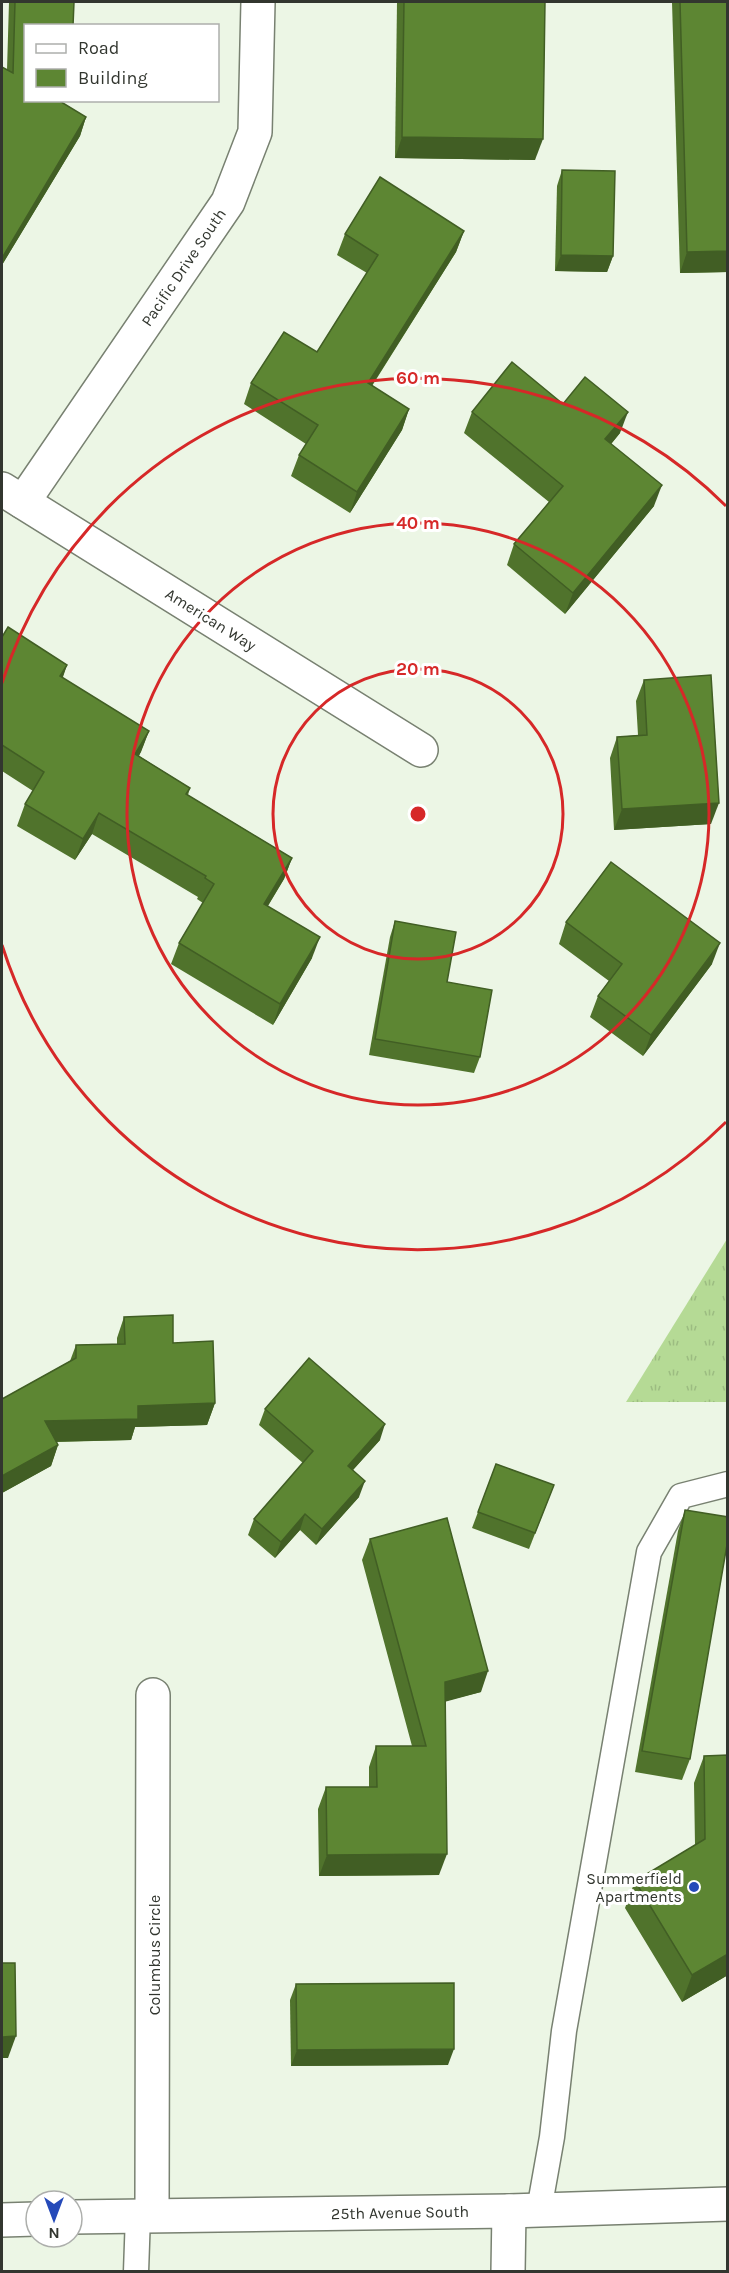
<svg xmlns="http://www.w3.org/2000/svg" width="729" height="2273" font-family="Karla,sans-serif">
<defs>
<pattern id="grass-tufts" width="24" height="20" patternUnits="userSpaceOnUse" patternTransform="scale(1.5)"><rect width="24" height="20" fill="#b5da95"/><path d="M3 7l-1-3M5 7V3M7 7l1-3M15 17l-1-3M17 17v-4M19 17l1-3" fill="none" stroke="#9cbc81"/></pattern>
</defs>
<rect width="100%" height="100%" fill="#ecf6e5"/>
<!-- grass -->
<path fill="url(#grass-tufts)" d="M 727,1239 L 727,1402 L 626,1402 Z"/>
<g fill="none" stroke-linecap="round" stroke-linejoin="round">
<defs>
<g id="service">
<path d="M 539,2210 L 552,2137 L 564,2031 L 649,1552 L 681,1496 L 728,1484"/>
<path d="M 136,2272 L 138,2215"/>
</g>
<g id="minor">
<path d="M 2,489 L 421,750"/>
<path d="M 23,502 L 228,202 L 255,132 L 258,2"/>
<path d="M 152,2214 L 153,1695"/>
<path d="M 508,2272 L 509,2211"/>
</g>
<g id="tertiary">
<path d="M 72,2217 L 509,2211 L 728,2204"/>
<path d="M 2,2220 L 36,2219"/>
</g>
</defs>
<!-- service casing -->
<use href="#service" stroke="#788171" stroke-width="27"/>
<!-- minor casing -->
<use href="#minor" stroke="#788171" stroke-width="36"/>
<!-- tertiary casing -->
<use href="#tertiary" stroke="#788171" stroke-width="36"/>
<!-- service -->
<use href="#service" stroke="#fff" stroke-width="24"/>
<!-- minor -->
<use href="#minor" stroke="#fff" stroke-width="33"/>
<!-- tertiary -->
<use href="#tertiary" stroke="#fff" stroke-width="33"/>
</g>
<!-- wall -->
<g fill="#50732c">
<path d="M 9,2 L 74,2 L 26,100 L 86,117 L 80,136 L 2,265 L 2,67 L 7,70 Z"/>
<path d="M 397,2 L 545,2 L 535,160 L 395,158 Z"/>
<path d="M 672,2 L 728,2 L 728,272 L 680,273 Z"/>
<path d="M 562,170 L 613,256 L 607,272 L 555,271 L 557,186 Z"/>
<path d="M 464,231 L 456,252 L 372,386 L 409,409 L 402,430 L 350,513 L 291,476 L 299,455 L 306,444 L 244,404 L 251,383 L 317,352 L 367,273 L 337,255 L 345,234 Z"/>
<path d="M 563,404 L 620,433 L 611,444 L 654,506 L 565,614 L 507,565 L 514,544 L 549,502 L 464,433 L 472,412 Z"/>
<path d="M 2,637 L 67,665 L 62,678 L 149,731 L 139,756 L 190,788 L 188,795 L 292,858 L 284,879 L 268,906 L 312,958 L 273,1025 L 171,964 L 179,943 L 203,903 L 197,899 L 198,897 L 92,834 L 75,860 L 17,826 L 25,804 L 33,791 L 2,771 Z"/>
<path d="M 644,680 L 711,824 L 614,830 L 610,758 L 617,737 L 638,735 L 636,701 Z"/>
<path d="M 395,921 L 447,982 L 480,1057 L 474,1073 L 369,1055 L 390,937 Z"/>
<path d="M 566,922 L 712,964 L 643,1056 L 590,1017 L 598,996 L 609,981 L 559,944 Z"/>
<path d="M 124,1317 L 173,1343 L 215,1403 L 207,1425 L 135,1427 L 131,1440 L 57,1442 L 58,1445 L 51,1466 L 2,1493 L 2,1399 L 70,1361 L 76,1345 L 117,1344 L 117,1338 Z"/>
<path d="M 265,1409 L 380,1440 L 353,1470 L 359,1497 L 316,1545 L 300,1530 L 275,1558 L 248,1535 L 254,1519 L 303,1463 L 259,1425 Z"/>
<path d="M 496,1464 L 554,1485 L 529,1549 L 472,1528 Z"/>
<path d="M 685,1510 L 690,1759 L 682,1780 L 635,1772 L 678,1531 Z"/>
<path d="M 370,1539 L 481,1692 L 445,1701 L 439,1875 L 319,1876 L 318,1809 L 326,1787 L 369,1787 L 369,1767 L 376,1746 L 412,1746 L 362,1560 Z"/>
<path d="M 728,1755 L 728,1975 L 682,2002 L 625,1908 L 635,1881 L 695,1845 L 694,1783 L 704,1756 Z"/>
<path d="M 296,1984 L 448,2065 L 291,2066 L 290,2000 Z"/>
</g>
<!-- shaded-wall -->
<g fill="#415e24">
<path d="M 86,117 L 80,136 L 2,265 L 2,258 Z"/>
<path d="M 402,137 L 543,139 L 535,160 L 395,158 Z"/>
<path d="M 464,231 L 456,252 L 360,404 L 368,383 Z"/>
<path d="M 728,251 L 728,272 L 680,273 L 687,252 Z"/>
<path d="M 561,255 L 613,256 L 607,272 L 555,271 Z"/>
<path d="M 409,409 L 402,430 L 350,513 L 357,492 Z"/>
<path d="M 628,412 L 620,433 L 598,460 L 605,439 Z"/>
<path d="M 662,485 L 654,506 L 565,614 L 573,593 Z"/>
<path d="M 67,665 L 60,686 L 60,676 Z"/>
<path d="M 149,731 L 141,752 L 127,775 L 135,754 Z"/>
<path d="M 719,803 L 711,824 L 614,830 L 622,809 Z"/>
<path d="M 99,813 L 92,834 L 75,860 L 83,839 Z"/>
<path d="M 292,858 L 284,879 L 256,925 L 264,904 Z"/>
<path d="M 320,937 L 312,958 L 273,1025 L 280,1004 Z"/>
<path d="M 720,943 L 712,964 L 643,1056 L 651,1035 Z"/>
<path d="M 215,1403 L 207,1425 L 135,1427 L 131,1440 L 38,1442 L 45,1421 L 138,1406 Z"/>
<path d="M 385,1424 L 380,1440 L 342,1482 L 348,1466 Z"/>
<path d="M 58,1445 L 51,1466 L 2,1493 L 2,1476 Z"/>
<path d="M 365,1481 L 359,1497 L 316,1545 L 322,1529 Z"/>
<path d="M 305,1514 L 300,1530 L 275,1558 L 281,1542 Z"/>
<path d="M 488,1671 L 481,1692 L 437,1704 L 445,1682 Z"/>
<path d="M 447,1854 L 439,1875 L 319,1876 L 327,1855 Z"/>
<path d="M 728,1954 L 728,1975 L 682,2002 L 692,1975 Z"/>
<path d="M 16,2036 L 8,2058 L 2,2058 L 2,2037 Z"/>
<path d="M 454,2049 L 448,2065 L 291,2066 L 297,2050 Z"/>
</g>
<!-- building -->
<g fill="#5d8633" stroke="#415e24" stroke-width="1.5">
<path d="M 15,2 L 74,2 L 73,26 L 26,26 L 26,100 L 58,100 L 86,117 L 2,258 L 2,67 L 13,73 Z"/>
<path d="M 404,2 L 545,2 L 543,139 L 402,137 Z"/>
<path d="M 680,2 L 728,2 L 728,251 L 687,252 Z"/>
<path d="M 562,170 L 615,171 L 613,256 L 561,255 Z"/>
<path d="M 380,177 L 464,231 L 368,383 L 409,409 L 357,492 L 299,455 L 318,425 L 251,383 L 284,332 L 317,352 L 378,255 L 345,234 Z"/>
<path d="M 512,362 L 563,404 L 585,377 L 628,412 L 605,439 L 662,485 L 573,593 L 514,544 L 563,486 L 472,412 Z"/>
<path d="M 8,627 L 67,665 L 60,676 L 149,731 L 135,754 L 190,788 L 186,794 L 292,858 L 264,904 L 320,937 L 280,1004 L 179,943 L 214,884 L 205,878 L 206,876 L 99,813 L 83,839 L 25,804 L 44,772 L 2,745 L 2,637 Z"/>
<path d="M 711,675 L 719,803 L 622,809 L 617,737 L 647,735 L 644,680 Z"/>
<path d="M 611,862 L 720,943 L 651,1035 L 598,996 L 622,964 L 566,922 Z"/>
<path d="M 395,921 L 456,932 L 447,982 L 492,990 L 480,1057 L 375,1039 Z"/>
<path d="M 173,1315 L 173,1343 L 213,1341 L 215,1403 L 138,1406 L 138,1419 L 45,1421 L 58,1445 L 2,1476 L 2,1399 L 76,1358 L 76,1345 L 125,1344 L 124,1317 Z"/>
<path d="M 309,1358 L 385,1424 L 348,1466 L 365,1481 L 322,1529 L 305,1514 L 281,1542 L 254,1519 L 313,1451 L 265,1409 Z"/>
<path d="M 496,1464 L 554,1485 L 535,1533 L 478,1512 Z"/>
<path d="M 685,1510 L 728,1517 L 728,1539 L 690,1759 L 642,1751 Z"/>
<path d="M 447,1518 L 488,1671 L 445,1682 L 447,1854 L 327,1855 L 326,1787 L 377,1787 L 376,1746 L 426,1746 L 370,1539 Z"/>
<path d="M 728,1755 L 728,1954 L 692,1975 L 635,1881 L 705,1839 L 704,1756 Z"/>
<path d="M 2,1963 L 15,1963 L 16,2036 L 2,2037 Z"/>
<path d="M 454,1983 L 454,2049 L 297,2050 L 296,1984 Z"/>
</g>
<!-- distance rings -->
<g fill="none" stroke="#d62828" stroke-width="3">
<circle cx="418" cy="814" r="145"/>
<circle cx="418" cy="814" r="291"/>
<path d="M726 1122A436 436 0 0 1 2 945M2 683A436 436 0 0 1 726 506"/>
</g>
<!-- markers -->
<circle fill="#254ab9" stroke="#fff" stroke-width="2" cx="694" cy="1887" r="6"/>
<g text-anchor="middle" stroke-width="6" stroke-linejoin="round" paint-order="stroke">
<!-- street labels -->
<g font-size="16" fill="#32362f" stroke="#fff">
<text transform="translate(183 267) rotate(-56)" y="6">Pacific Drive South</text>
<text transform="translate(211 619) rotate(32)" y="6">American Way</text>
<text transform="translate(154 1955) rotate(-90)" y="6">Columbus Circle</text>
<text transform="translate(400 2212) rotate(-1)" y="6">25th Avenue South</text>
</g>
<!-- poi labels -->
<g font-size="16" fill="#32362f" stroke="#fff" text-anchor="end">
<text x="682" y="1884">Summerfield<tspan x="682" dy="18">Apartments</tspan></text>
</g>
</g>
<circle cx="418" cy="814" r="9" fill="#d62828" stroke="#fff" stroke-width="3"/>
<g font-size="18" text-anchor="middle" font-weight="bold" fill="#d62828" stroke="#fff" stroke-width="6" stroke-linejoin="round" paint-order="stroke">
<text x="418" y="384">60 m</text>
<text x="418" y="529">40 m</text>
<text x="418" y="675">20 m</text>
</g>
<!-- border -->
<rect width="729" height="2273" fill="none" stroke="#32362f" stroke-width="6"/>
<!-- legend -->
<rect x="24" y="24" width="195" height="78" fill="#ffffff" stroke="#adafac" stroke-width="1.5"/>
<rect x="36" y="44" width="30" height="9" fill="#ffffff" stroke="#adafac" stroke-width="1.5"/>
<text x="78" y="54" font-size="18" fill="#32362f">Road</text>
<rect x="36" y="69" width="30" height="18" fill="#5d8633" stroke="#adafac" stroke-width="1.5"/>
<text x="78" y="84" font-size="18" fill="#32362f">Building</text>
<!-- north arrow -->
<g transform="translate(54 2219) rotate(180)"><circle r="28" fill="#ffffff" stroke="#adafac" stroke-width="1.5"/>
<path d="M0-4.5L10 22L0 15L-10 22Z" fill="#254ab9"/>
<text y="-9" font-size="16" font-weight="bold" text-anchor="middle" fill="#32362f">N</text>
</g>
</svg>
